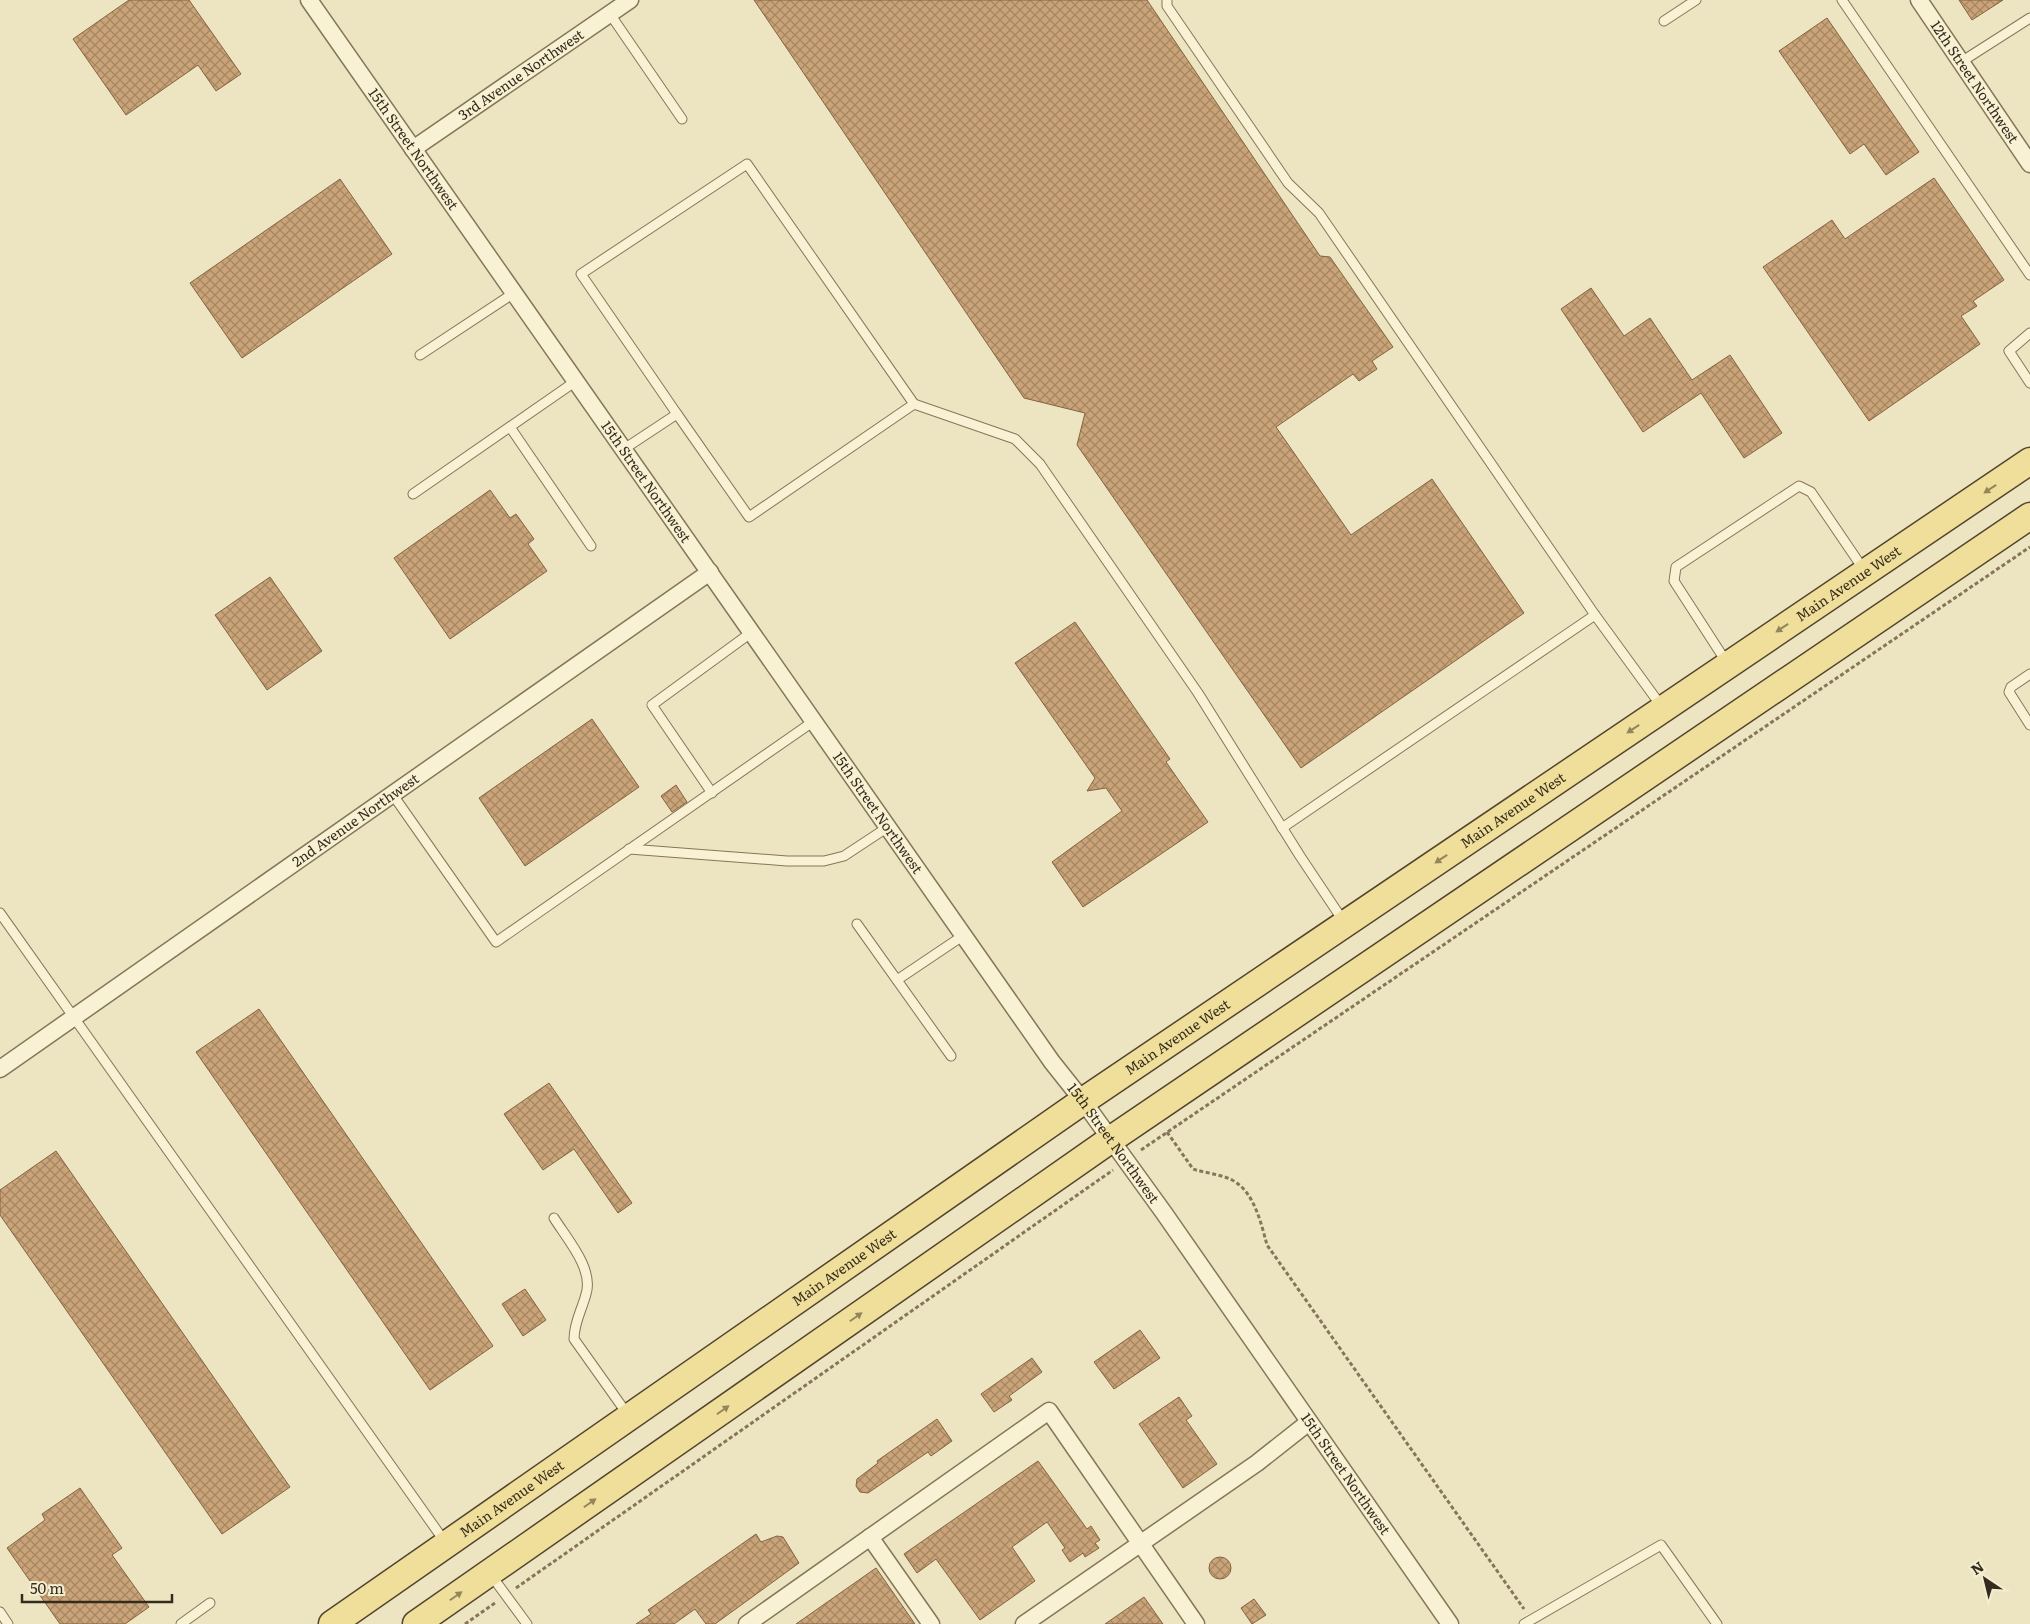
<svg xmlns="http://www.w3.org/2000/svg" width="2030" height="1624" font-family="Literata,serif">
<defs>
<pattern id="building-cross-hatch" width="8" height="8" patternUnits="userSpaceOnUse" patternTransform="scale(1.25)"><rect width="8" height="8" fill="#caa478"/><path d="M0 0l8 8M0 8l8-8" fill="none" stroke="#a58662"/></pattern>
</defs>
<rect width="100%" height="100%" fill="#ede5c1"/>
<!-- building -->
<g fill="url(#building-cross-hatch)" stroke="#846340">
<path d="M 129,0 L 189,0 L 241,74 L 216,91 L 198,65 L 126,115 L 73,39 Z"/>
<path d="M 754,0 L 1147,0 L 1320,256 L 1330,257 L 1393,347 L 1372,361 L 1377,369 L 1359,381 L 1353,374 L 1276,427 L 1351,535 L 1432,479 L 1524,613 L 1301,768 L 1077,445 L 1085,413 L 1024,398 Z"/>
<path d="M 1959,0 L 2003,0 L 1972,20 Z"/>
<path d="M 1827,18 L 1919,152 L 1886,175 L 1864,144 L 1850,154 L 1779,51 Z"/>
<path d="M 1934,178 L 2004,280 L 1973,301 L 1977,306 L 1961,316 L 1980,344 L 1869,421 L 1763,267 L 1832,220 L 1845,239 Z"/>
<path d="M 340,179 L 392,254 L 242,358 L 190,283 Z"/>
<path d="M 1591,288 L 1624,336 L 1650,318 L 1692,380 L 1730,355 L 1782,433 L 1744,458 L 1701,393 L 1643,432 L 1561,309 Z"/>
<path d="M 490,490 L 510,518 L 516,514 L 534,539 L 528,544 L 547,571 L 450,639 L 394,558 Z"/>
<path d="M 270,577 L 322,651 L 267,690 L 215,615 Z"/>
<path d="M 1075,622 L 1170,759 L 1166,762 L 1208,822 L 1083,907 L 1052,862 L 1122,811 L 1106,788 L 1087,791 L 1095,778 L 1015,663 Z"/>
<path d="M 592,719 L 639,787 L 525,866 L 479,798 Z"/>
<path d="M 676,785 L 687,802 L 672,812 L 661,796 Z"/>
<path d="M 259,1009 L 493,1346 L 430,1390 L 196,1052 Z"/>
<path d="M 549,1083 L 632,1203 L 618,1213 L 574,1149 L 543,1170 L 504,1114 Z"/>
<path d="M 56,1151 L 290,1487 L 222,1534 L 0,1215 L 0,1190 Z"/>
<path d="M 525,1289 L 546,1320 L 523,1336 L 502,1304 Z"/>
<path d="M 1140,1330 L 1160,1358 L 1114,1389 L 1094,1362 Z"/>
<path d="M 1032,1358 L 1042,1372 L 1009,1396 L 1012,1400 L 994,1412 L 981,1394 Z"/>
<path d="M 1179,1397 L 1192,1416 L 1186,1420 L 1217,1464 L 1183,1488 L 1139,1424 Z"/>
<path d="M 937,1419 L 952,1441 L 931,1456 L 928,1452 L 868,1493 L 860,1492 L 856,1486 L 857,1479 L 878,1463 L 877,1461 Z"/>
<path d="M 1038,1461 L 1087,1529 L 1091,1526 L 1100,1540 L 1095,1543 L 1099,1548 L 1085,1557 L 1083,1553 L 1070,1562 L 1062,1550 L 1065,1548 L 1047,1522 L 1012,1547 L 1035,1581 L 980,1620 L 936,1559 L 917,1573 L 904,1554 Z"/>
<path d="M 80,1488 L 122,1548 L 112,1555 L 149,1607 L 125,1624 L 60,1624 L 7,1548 L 45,1520 L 42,1514 Z"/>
<path d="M 756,1534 L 761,1542 L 777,1536 L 783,1537 L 799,1563 L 715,1624 L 706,1624 L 695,1609 L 674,1624 L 636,1624 L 651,1614 L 648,1610 Z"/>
<circle cx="1220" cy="1568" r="11"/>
<path d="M 876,1568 L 915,1624 L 796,1624 Z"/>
<path d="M 1144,1597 L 1163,1624 L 1105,1624 Z"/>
<path d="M 1254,1599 L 1266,1615 L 1252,1624 L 1241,1608 Z"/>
</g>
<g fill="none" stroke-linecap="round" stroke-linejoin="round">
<defs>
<g id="service">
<path d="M 1167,0 L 1167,6 L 1288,183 L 1319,213 L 1595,615 L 1662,707"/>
<path d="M 1842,0 L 2030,275"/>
<path d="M 610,14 L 682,119"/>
<path d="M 1664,21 L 1696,0"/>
<path d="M 1961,62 L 2030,18"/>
<path d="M 2030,333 L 2009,351 L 2030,383"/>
<path d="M 420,355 L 514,293"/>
<path d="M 677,414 L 581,274 L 747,164 L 914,404"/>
<path d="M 510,427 L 591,546"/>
<path d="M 624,449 L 677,414 L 749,517 L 914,404 L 1015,439 L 1040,464 L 1198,693 L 1300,856 L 1344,922"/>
<path d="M 413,494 L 576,381"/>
<path d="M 1727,663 L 1674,581 L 1676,567 L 1799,486 L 1811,492 L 1864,570"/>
<path d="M 2030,674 L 2011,687 L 2009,692 L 2030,725"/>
<path d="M 712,793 L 652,705 L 752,632"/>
<path d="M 393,795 L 496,942 L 814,721"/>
<path d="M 1282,828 L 1595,615"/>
<path d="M 629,849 L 787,861 L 824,861 L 844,856 L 888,827"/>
<path d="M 0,913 L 445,1542"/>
<path d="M 857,924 L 951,1056"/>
<path d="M 897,980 L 964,935"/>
<path d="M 554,1218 C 567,1239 594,1269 586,1294 C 582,1310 574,1322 574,1339 L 628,1415"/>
<path d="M 491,1575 L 527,1624"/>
<path d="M 0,1612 L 8,1624"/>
<path d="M 181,1624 L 210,1603"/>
<path d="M 1524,1624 L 1661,1545 L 1717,1624"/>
</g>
<g id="minor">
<path id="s1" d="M 309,0 L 1052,1062 L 1083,1101 L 1164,1213 L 1450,1624"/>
<path id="s2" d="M 1919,0 L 2030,164"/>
<path id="s3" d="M 413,149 L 630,0"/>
<path id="s4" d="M 0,1069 L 710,572"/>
<path d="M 870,1537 L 931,1624"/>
<path d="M 747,1624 L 1049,1411 L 1196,1624"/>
<path d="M 1024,1624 L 1257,1463 L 1309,1422"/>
</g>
<g id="primary">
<path id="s5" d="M 332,1624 L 1083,1101 L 2030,461"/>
<path d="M 416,1624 L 1110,1140 L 2030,516"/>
</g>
</defs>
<!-- service casing -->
<use href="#service" stroke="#867659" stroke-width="11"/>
<!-- minor casing -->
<use href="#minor" stroke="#867659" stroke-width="19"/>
<!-- primary casing -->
<use href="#primary" stroke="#53442e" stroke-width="29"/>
<!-- path -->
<g stroke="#867659" stroke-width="3" stroke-dasharray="4 2.5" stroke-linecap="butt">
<path d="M 1167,1132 L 1193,1169 C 1205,1173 1220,1174 1232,1180 C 1254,1191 1261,1223 1267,1245 L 1524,1609"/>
<path d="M 1141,1150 L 2030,547"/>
<path d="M 516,1588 L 1113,1170"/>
<path d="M 465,1624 L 495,1603"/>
</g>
<!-- service -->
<use href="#service" stroke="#f8f1d4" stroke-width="9"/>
<!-- minor -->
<use href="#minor" stroke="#f8f1d4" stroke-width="16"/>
<!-- primary -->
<use href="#primary" stroke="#efdf9a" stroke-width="26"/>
</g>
<!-- one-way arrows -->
<defs><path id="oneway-solid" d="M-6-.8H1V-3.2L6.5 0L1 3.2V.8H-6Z" transform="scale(1.25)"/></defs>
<g fill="#92865c">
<use href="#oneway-solid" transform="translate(1990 489) rotate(146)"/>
<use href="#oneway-solid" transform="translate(1782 628) rotate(146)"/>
<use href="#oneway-solid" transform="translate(1633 729) rotate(146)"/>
<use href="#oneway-solid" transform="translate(1441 859) rotate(146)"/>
<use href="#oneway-solid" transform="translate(856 1317) rotate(-35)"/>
<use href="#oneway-solid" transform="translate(723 1410) rotate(-35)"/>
<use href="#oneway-solid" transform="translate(590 1503) rotate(-35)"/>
<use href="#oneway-solid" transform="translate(456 1596) rotate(-35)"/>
</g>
<g text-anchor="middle" stroke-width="5" stroke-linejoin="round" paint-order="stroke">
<!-- street labels -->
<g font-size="14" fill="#362c1d" stroke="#f4eed1">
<text dy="5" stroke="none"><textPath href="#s3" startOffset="131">3rd Avenue Northwest</textPath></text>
<text dy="5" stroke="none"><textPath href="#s2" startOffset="99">12th Street Northwest</textPath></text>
<text dy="5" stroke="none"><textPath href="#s1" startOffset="182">15th Street Northwest</textPath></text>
<text dy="5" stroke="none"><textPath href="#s1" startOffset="588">15th Street Northwest</textPath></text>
<text dy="5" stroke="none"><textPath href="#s5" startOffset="1839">Main Avenue West</textPath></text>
<text dy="5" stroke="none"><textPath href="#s5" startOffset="1434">Main Avenue West</textPath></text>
<text dy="5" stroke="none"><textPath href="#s1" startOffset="992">15th Street Northwest</textPath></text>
<text dy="5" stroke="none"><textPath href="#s4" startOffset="434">2nd Avenue Northwest</textPath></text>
<text dy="5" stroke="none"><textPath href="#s5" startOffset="1029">Main Avenue West</textPath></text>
<text dy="5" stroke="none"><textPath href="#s1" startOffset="1398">15th Street Northwest</textPath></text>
<text dy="5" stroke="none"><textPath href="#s5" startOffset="624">Main Avenue West</textPath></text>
<text dy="5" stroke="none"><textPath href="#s1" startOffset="1802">15th Street Northwest</textPath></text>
<text dy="5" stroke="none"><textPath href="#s5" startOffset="219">Main Avenue West</textPath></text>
</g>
</g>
<!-- north arrow -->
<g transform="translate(1985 1579) rotate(325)" stroke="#f4eed1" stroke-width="4" paint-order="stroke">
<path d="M0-4L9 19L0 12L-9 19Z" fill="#362c1d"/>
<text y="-8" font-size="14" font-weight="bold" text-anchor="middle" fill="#362c1d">N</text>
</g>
<!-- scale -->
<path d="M22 1594v8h150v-8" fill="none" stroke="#362c1d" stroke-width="2.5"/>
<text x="30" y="1594" font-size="15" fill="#362c1d" stroke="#f4eed1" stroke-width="4" paint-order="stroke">50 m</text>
</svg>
